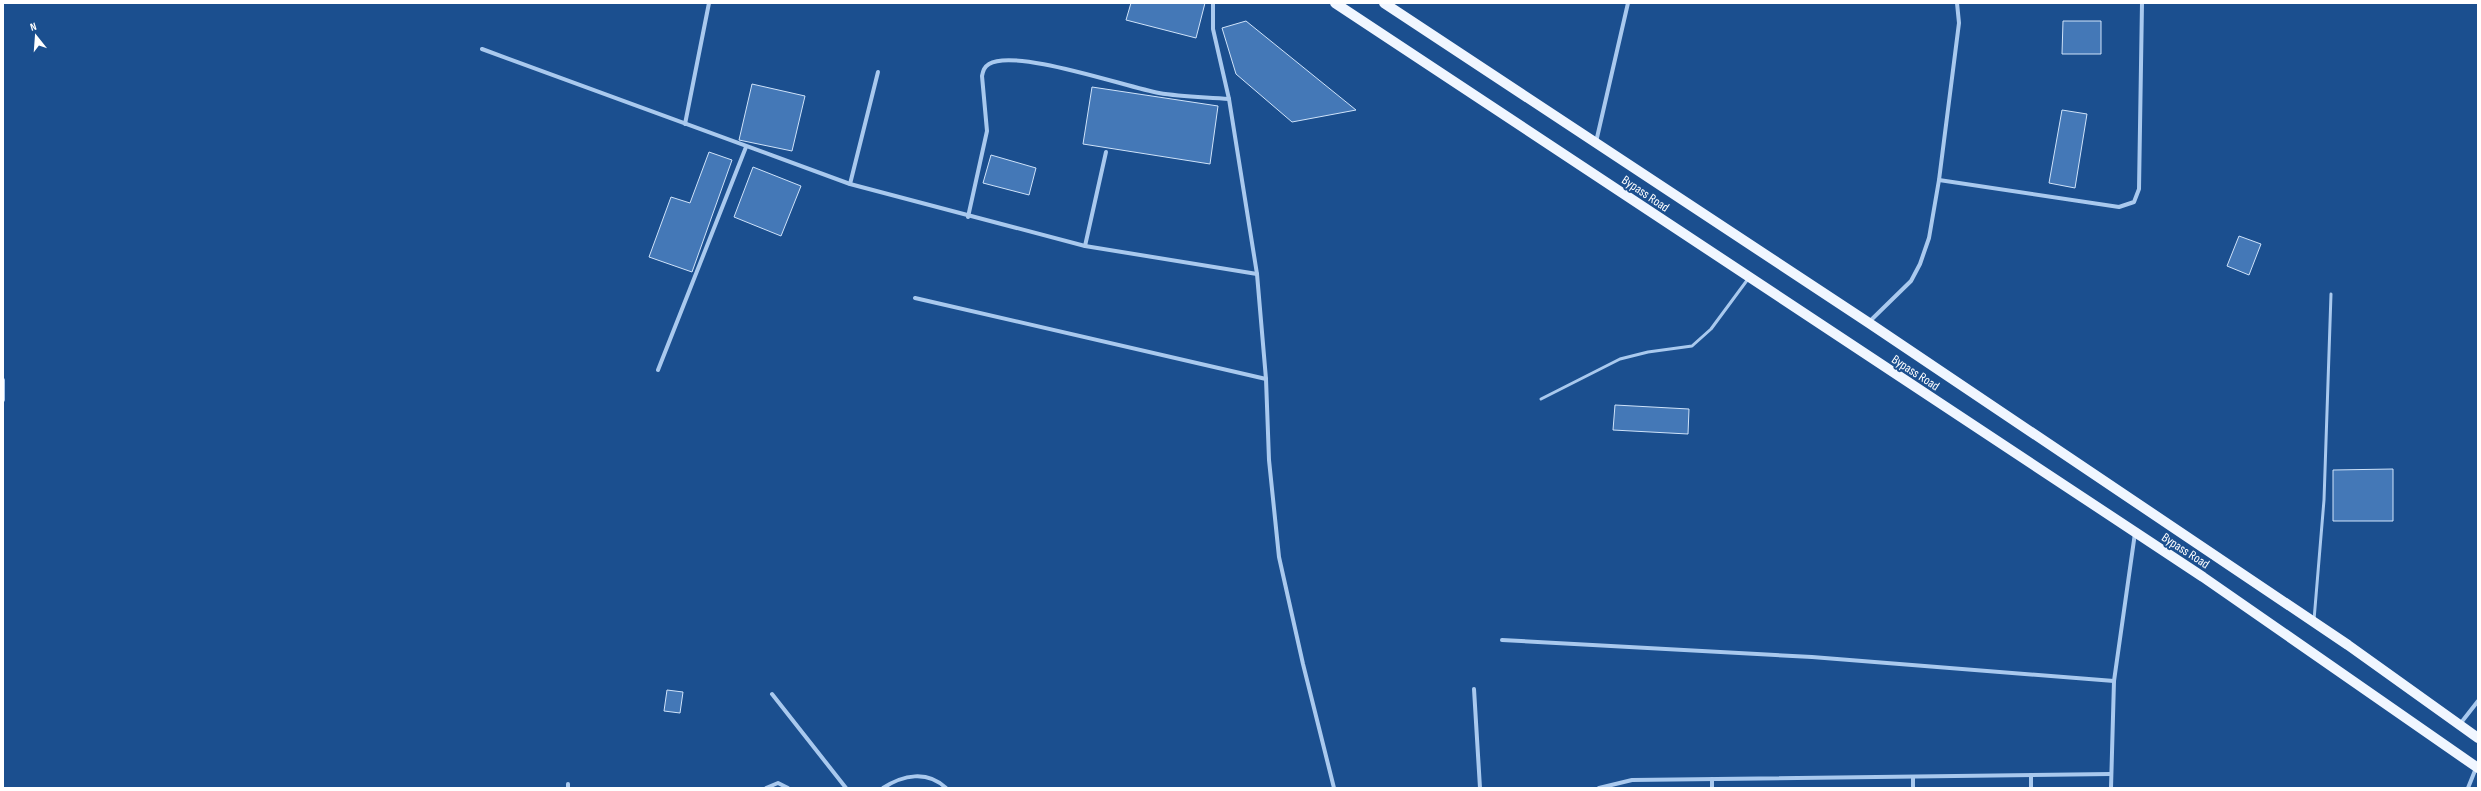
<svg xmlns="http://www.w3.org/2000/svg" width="2481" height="791" font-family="'Sofia Sans Condensed',sans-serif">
<rect width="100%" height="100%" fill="#1b4f8f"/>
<!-- building -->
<g fill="#4478b7" stroke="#cfe3fa">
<path d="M 1131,3 L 1205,3 L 1196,38 L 1126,20 Z"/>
<path d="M 1246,21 L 1356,110 L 1292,122 L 1236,74 L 1222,28 Z"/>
<path d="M 2063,21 L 2101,21 L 2101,54 L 2062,54 Z"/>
<path d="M 752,84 L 805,96 L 792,151 L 739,140 Z"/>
<path d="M 1092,87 L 1218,106 L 1210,164 L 1083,144 Z"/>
<path d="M 2062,110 L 2087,114 L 2075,188 L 2049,183 Z"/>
<path d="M 709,152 L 732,160 L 692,272 L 649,257 L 671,197 L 690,203 Z"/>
<path d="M 991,155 L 1036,168 L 1029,195 L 983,183 Z"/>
<path d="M 753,167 L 801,186 L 781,236 L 734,217 Z"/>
<path d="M 2239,236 L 2261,244 L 2249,275 L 2227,266 Z"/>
<path d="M 1615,405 L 1689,409 L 1688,434 L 1613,430 Z"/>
<path d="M 2393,469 L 2393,521 L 2333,521 L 2333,470 Z"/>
<path d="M 667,690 L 683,692 L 680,713 L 664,711 Z"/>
</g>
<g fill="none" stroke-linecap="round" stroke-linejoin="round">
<!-- service -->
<g stroke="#a9c9ee" stroke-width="3">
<path d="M 1541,399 L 1620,359 L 1648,352 L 1692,346 L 1711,329 L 1748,279"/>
<path d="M 2314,620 L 2324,500 L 2331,294"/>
</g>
<!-- minor -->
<g stroke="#a9c9ee" stroke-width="4">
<path d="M 1213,3 L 1213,29 L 1229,99 L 1257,274 L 1266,379 L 1269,460 L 1279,557 L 1303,664 L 1334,788"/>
<path d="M 482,49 L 850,184 L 1085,246 L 1257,274"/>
<path d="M 685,124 L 709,3"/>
<path d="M 1596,142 L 1628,3"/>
<path d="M 1939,180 L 2119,207 L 2134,202 L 2139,189 L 2142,3"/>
<path d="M 850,184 L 878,72"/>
<path d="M 968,217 L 987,131 L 982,76 C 983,71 984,67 989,64 C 1015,48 1126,87 1159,93 C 1182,97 1206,97 1229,99"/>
<path d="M 1085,246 L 1106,152"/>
<path d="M 915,298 L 1266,379"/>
<path d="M 1869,322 L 1911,281 L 1920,264 L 1929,238 L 1939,180 L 1959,23 L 1957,3"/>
<path d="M 658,370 L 746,147"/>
<path d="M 3,380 L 3,400"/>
<path d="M 1502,640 L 1812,657 L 2114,681"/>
<path d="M 1474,689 L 1480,788"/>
<path d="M 772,694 L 846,788"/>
<path d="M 2460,724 L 2478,701"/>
<path d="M 2031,775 L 2031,788"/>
<path d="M 1913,777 L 1913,788"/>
<path d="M 1712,779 L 1712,788"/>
<path d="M 568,784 L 568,788"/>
<path d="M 766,788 L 778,783 L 788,788"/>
<path d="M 883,788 C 903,775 927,770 946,788"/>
<path d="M 1599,788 L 1632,780 L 2111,774"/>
<path d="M 2111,788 L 2114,681 L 2135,533"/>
<path d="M 2468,788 L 2476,768"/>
</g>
<!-- primary -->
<g stroke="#f0f6ff" stroke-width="10">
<path d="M 1335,3 L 2203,577 L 2478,768"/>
<path d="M 1384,3 L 1869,323 L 2348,645 L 2478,738"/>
</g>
</g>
<g text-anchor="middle" stroke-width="4" stroke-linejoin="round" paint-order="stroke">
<!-- street labels -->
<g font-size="13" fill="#fff" stroke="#1b4f8f">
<text transform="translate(1646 193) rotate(34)" y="5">Bypass Road</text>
<text transform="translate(1916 372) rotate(33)" y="5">Bypass Road</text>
<text transform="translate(2186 550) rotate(33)" y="5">Bypass Road</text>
</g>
</g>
<!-- border -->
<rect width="2481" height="791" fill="none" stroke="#ffffff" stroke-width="8"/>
<!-- north arrow -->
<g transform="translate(36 36) rotate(343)" stroke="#1b4f8f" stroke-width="3" paint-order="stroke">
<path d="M0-3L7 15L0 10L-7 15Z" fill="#ffffff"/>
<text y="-6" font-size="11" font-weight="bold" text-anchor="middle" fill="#ffffff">N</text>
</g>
</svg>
